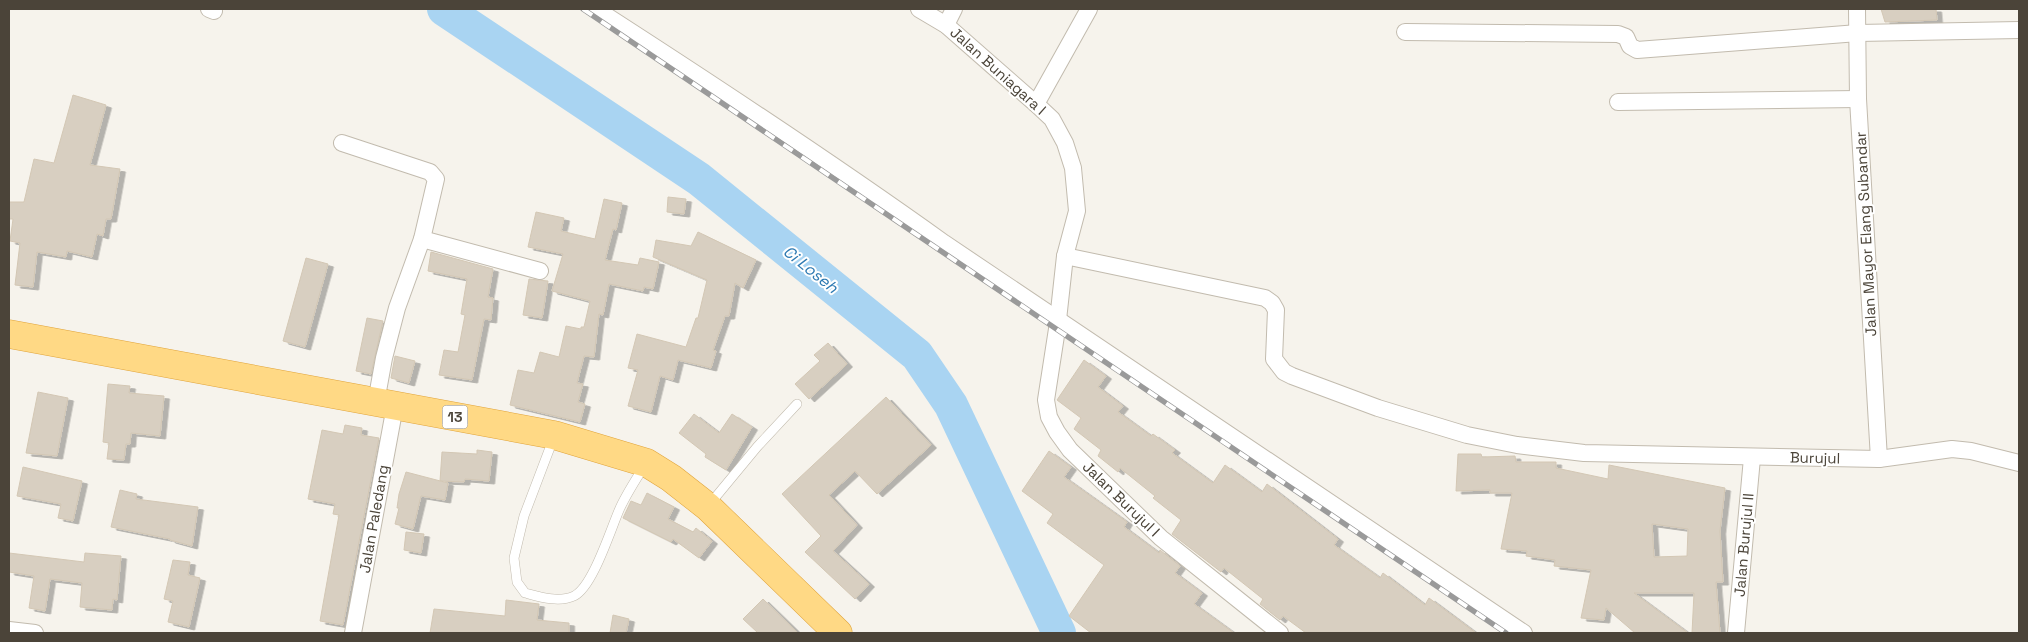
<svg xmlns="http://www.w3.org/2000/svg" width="2028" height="642" font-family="'Space Grotesk',sans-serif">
<defs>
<filter id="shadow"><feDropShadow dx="5.5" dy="3" stdDeviation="0" flood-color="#0004"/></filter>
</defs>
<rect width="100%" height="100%" fill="#f6f3ec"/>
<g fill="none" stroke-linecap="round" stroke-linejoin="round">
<!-- river -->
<path stroke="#a9d4f2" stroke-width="34" d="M 444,9 L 699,179 L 917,355 L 951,405 L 1059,633"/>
</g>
<!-- building -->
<g fill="#d8cfc1" stroke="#d3c7b4" fill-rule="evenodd" filter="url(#shadow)">
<path d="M 1881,9 L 1936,9 L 1937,20 L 1885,22 Z"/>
<path d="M 73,95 L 106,105 L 90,165 L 120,169 L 111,219 L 106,219 L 103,236 L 97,234 L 92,257 L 67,251 L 66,257 L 37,252 L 33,287 L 15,285 L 20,243 L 10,241 L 13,219 L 9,219 L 9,202 L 24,202 L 34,159 L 54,163 Z"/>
<path d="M 668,197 L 686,199 L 684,214 L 667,212 Z"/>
<path d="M 604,199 L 622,203 L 616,230 L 613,229 L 605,260 L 638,265 L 640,258 L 659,262 L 653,289 L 644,287 L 643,291 L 609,284 L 603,315 L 599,314 L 594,357 L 584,356 L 577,383 L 583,384 L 578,402 L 585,404 L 580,422 L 510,405 L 518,370 L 534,373 L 540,352 L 559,357 L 566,326 L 581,329 L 581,327 L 584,327 L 590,301 L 552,291 L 563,254 L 528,247 L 536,212 L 564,218 L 561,231 L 595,239 Z"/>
<path d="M 698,232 L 756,260 L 743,288 L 735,283 L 729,316 L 725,316 L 713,350 L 716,351 L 711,368 L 678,360 L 673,380 L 660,376 L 651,412 L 628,406 L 638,370 L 628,368 L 637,334 L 686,347 L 696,318 L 698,318 L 707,280 L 653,257 L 656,240 L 691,246 Z"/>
<path d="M 431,252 L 493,269 L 488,297 L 493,298 L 491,320 L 484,319 L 472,380 L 439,375 L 444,350 L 458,352 L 465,315 L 461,314 L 467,279 L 428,271 Z"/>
<path d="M 306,258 L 328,264 L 305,347 L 283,341 Z"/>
<path d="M 529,279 L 548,281 L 542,318 L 523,315 Z"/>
<path d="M 367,318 L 383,321 L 371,374 L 356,371 Z"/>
<path d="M 828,343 L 847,364 L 809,399 L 795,384 L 820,361 L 814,355 Z"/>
<path d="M 395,356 L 415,361 L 409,383 L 391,378 Z"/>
<path d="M 1084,360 L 1106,376 L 1098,387 L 1123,406 L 1118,412 L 1151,436 L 1153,434 L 1175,450 L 1172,453 L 1213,483 L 1225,465 L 1262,492 L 1267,484 L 1338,539 L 1334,545 L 1380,578 L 1383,573 L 1425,605 L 1429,598 L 1476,633 L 1306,633 L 1283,616 L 1280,620 L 1260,604 L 1263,599 L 1224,568 L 1221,572 L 1172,534 L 1181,520 L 1153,498 L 1155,496 L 1120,468 L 1118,472 L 1098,456 L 1101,450 L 1074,429 L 1081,418 L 1057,400 Z"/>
<path d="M 108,384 L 130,386 L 129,393 L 164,396 L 160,436 L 131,433 L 130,444 L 126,444 L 124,460 L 107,459 L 109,443 L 103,442 Z"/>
<path d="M 38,392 L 68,398 L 57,456 L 26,453 Z"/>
<path d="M 886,397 L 931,445 L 877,494 L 855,471 L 829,495 L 857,525 L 833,551 L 869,584 L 855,599 L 805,552 L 821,536 L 782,494 Z"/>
<path d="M 694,414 L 719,433 L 732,414 L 752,427 L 726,470 L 705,457 L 706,454 L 679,433 Z"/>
<path d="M 345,425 L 362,428 L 361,435 L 379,438 L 343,625 L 320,621 L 339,515 L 333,514 L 335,504 L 308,499 L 322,430 L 343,434 Z"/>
<path d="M 477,450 L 492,452 L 489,481 L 465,479 L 464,482 L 440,481 L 442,452 L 477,454 Z"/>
<path d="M 1049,451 L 1071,467 L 1064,477 L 1127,522 L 1124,527 L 1159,553 L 1160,550 L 1180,566 L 1175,573 L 1202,593 L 1194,604 L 1234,633 L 1091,633 L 1069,616 L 1104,565 L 1047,523 L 1053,514 L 1022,491 Z"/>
<path d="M 1458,454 L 1481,454 L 1482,457 L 1515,456 L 1516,462 L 1556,462 L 1556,468 L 1608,479 L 1609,465 L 1725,488 L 1720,531 L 1723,582 L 1716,582 L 1720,633 L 1692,633 L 1694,593 L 1634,593 L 1688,633 L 1635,633 L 1606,608 L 1604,620 L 1581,618 L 1591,570 L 1554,566 L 1555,560 L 1526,556 L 1527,551 L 1501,549 L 1512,493 L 1490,493 L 1490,490 L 1456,491 ZM 1652,524 L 1688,529 L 1687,556 L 1654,557 Z"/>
<path d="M 23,467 L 82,481 L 73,521 L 58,518 L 61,504 L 17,496 Z"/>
<path d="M 406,472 L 448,483 L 445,500 L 421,496 L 413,529 L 395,524 L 399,508 L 397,508 L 399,494 Z"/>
<path d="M 120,490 L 137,494 L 136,499 L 198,507 L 192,546 L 170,540 L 170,539 L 111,527 Z"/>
<path d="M 647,493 L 674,507 L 668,519 L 693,532 L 696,528 L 712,541 L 699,558 L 673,539 L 671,542 L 623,518 L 631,501 L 641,505 Z"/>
<path d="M 406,532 L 424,534 L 421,553 L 404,550 Z"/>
<path d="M 9,553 L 84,562 L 85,553 L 121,556 L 117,600 L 113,599 L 112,610 L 80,607 L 82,583 L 50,579 L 45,611 L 29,608 L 34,576 L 9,572 Z"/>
<path d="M 173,560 L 190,562 L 188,575 L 200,578 L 189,627 L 168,622 L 173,601 L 164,599 Z"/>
<path d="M 763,599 L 798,633 L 758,633 L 743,619 Z"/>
<path d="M 506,600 L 539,604 L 537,620 L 569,623 L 569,633 L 430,633 L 434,609 L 505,616 Z"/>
<path d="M 613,615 L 629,619 L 626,633 L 610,633 Z"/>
</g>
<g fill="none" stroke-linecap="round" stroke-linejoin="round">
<defs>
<g id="service">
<path d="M 554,437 L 524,516 L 514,558 L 517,582 L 525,593 C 540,597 559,603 574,596 C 593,587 611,528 620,508 C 627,493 636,479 645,465"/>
<path d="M 709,505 L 757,447 L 797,404"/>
</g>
<g id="minor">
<path d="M 209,9 L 214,11"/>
<path d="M 596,9 C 714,85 831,162 944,243 L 1524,633"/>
<path d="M 919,9 L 946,25 L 1036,104 L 1052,119 L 1065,143 L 1073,168 L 1077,211 L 1065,256 L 1057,329 L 1046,400 L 1049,417 L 1057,432 L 1070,450 L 1161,538 L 1280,633"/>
<path d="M 1857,9 L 1858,99 L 1879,459"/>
<path d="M 946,25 L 954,9"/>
<path d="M 1405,32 L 1618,34 L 1626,37 L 1630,46 L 1637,50 L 1858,33 L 2019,30"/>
<path d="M 1618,102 L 1858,99"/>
<path d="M 1036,104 L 1089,9"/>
<path d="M 342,143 L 430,172 L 436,179 L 422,239 L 397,308 L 384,358 L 376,402"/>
<path d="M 422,239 L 540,271"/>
<path d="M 1065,256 L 1265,298 L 1272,303 L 1276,310 L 1274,359 L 1284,372 L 1292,376 L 1378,408 L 1467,435 L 1517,445 L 1584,453 L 1879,459 L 1952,449 L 1971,451 L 2019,463"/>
<path d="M 9,630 L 35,633"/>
<path d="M 353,633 L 395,406"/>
<path d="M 1736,633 L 1752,458"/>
</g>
<path id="trunk" d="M 9,334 L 554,435 L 647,463 L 671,478 L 708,507 L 838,633"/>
</defs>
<!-- service casing -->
<use href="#service" stroke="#c2bbae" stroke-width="10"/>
<!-- minor casing -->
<use href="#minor" stroke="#c2bbae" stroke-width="18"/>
<!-- trunk casing -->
<use href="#trunk" stroke="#e0a43c" stroke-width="29"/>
<!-- service -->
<use href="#service" stroke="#fff" stroke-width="9"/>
<!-- minor -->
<use href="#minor" stroke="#fff" stroke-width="16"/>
<!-- trunk -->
<use href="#trunk" stroke="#ffd985" stroke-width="28"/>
<defs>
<path id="rail" d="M 583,9 L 1506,633"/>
</defs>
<!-- rail casing -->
<use href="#rail" stroke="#9a9a9a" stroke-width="5.5"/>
<!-- rail -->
<use href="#rail" stroke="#fff" stroke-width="4" stroke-dasharray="11" stroke-linecap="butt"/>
</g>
<g text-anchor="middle" stroke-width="4" stroke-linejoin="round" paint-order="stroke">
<!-- shield labels -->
<rect fill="#fff" stroke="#817c74" stroke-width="1" x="442.5" y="405.5" width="25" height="23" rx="4"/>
<g font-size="14" font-weight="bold" fill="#4b4439">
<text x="455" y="422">13</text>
</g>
<!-- street labels -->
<g font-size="15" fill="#4b4439" stroke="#fff">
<text transform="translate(998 71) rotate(42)" y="5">Jalan Buniagara I</text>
<text transform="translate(1866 234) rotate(-93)" y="5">Jalan Mayor Elang Subandar</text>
<text transform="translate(1815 458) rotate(1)" y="5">Burujul</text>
<text transform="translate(1121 499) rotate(44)" y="5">Jalan Burujul I</text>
<text transform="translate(374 519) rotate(-80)" y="5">Jalan Paledang</text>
<text transform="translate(1744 545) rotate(-85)" y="5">Jalan Burujul II</text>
</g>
<!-- water labels -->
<g font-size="16" font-style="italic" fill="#2e7ab2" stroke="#fff">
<text transform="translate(811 269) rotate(39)" y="6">Ci Loseh</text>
</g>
</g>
<!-- border -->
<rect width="2028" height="642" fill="none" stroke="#4b4439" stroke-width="20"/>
</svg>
